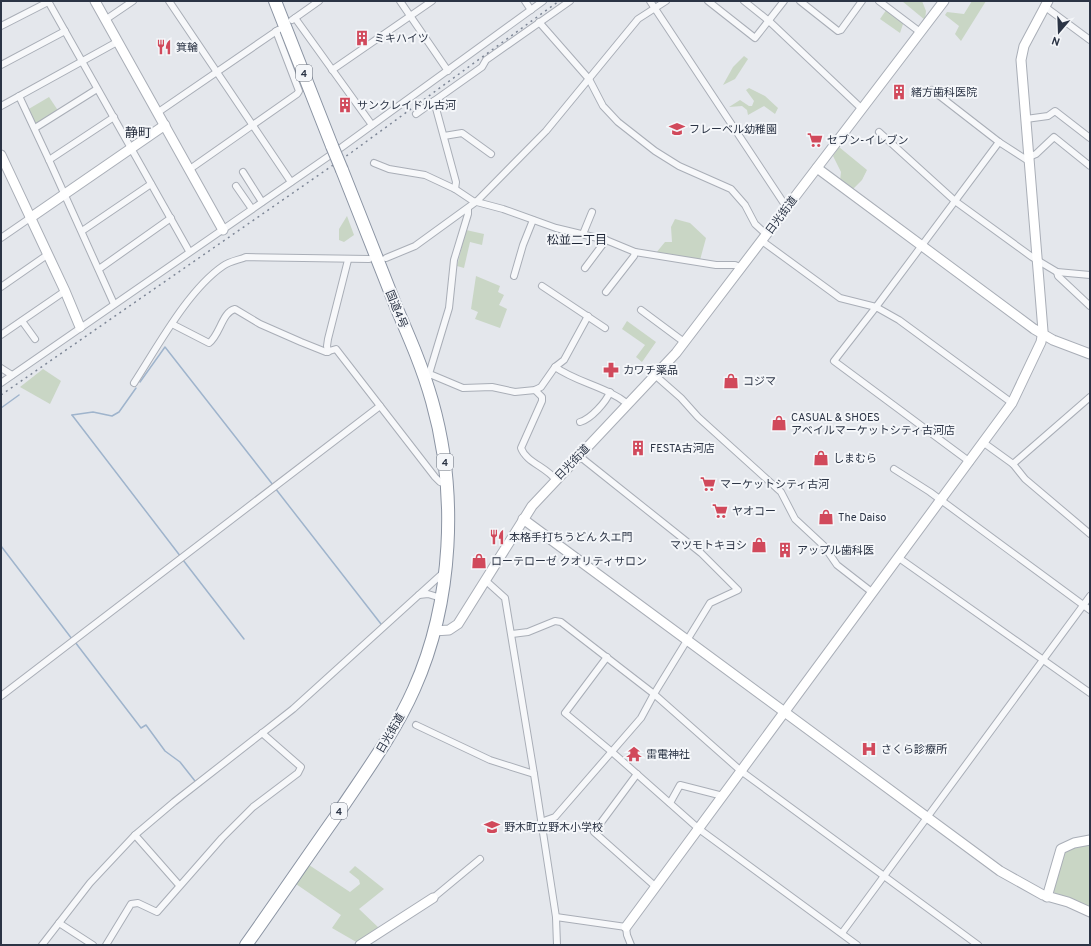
<svg xmlns="http://www.w3.org/2000/svg" width="1091" height="946" font-family="Overpass,'Noto Sans JP',sans-serif">
<rect width="100%" height="100%" fill="#e4e7ec"/>
<!-- green -->
<g fill="#c9d6c5">
<path d="M 902,1 L 922,1 L 926,11 L 925,20 Z"/>
<path d="M 972,1 L 986,1 L 961,41 L 955,34 L 959,26 L 945,15 L 947,12 L 964,14 Z"/>
<path d="M 889,6 L 905,18 L 900,33 L 880,19 Z"/>
<path d="M 744,56 L 748,59 L 735,79 L 723,85 L 733,67 Z"/>
<path d="M 749,88 L 765,96 L 778,108 L 775,114 L 764,106 L 748,115 L 747,110 L 742,106 L 729,107 L 740,100 L 749,106 L 752,106 L 754,101 L 746,90 Z"/>
<path d="M 49,97 L 59,112 L 37,126 L 27,110 Z"/>
<path d="M 839,147 L 867,170 L 862,180 L 851,191 L 840,181 L 841,172 L 833,156 Z"/>
<path d="M 347,216 L 354,235 L 344,242 L 339,240 L 339,229 Z"/>
<path d="M 675,219 L 690,223 L 706,238 L 700,260 L 656,253 L 665,242 L 672,242 L 671,227 Z"/>
<path d="M 466,230 L 484,234 L 482,245 L 470,242 L 464,268 L 457,266 Z"/>
<path d="M 476,276 L 500,286 L 498,292 L 504,295 L 499,305 L 507,309 L 500,328 L 475,319 L 478,312 L 471,309 Z"/>
<path d="M 627,321 L 656,342 L 642,362 L 636,357 L 645,345 L 622,329 Z"/>
<path d="M 43,369 L 61,381 L 50,404 L 20,387 Z"/>
<path d="M 1090,844 L 1090,908 L 1056,895 L 1052,889 L 1063,853 L 1072,846 Z"/>
<path d="M 309,865 L 350,892 L 360,884 L 359,880 L 349,872 L 355,866 L 384,889 L 359,909 L 380,929 L 358,943 L 332,928 L 341,915 L 296,884 Z"/>
</g>
<g fill="none" stroke-linecap="round" stroke-linejoin="round">
<!-- stream -->
<g stroke="#9fb4cc" stroke-width="1.5">
<path d="M 140,382 L 165,347 L 273,485"/>
<path d="M 1,408 L 19,395"/>
<path d="M 72,415 L 181,557"/>
<path d="M 72,415 L 93,412 L 112,416 L 119,412 L 136,388"/>
<path d="M 275,488 L 381,624"/>
<path d="M 1,546 L 72,639"/>
<path d="M 183,560 L 244,639"/>
<path d="M 75,642 L 141,728 L 146,725 L 165,751 L 180,762 L 195,781"/>
</g>
<defs>
<g id="street">
<path d="M 48,1 L 189,251"/>
<path d="M 169,1 L 291,182"/>
<path d="M 400,1 L 448,71"/>
<path d="M 525,1 L 531,10"/>
<path d="M 650,1 L 787,208"/>
<path d="M 708,1 L 755,38 L 784,1"/>
<path d="M 744,1 L 769,21 L 862,109"/>
<path d="M 800,1 L 838,31 L 841,30 L 862,1"/>
<path d="M 879,1 L 920,32"/>
<path d="M 1044,6 L 1090,40"/>
<path d="M 295,18 L 319,1"/>
<path d="M 105,20 L 133,1"/>
<path d="M 292,20 L 295,18 L 372,125"/>
<path d="M 539,22 L 589,79 L 603,106 L 618,122 L 655,151 L 679,166 L 731,189 L 745,205 L 755,224 L 767,235"/>
<path d="M 1,26 L 48,2"/>
<path d="M 1,65 L 65,31"/>
<path d="M 332,70 L 432,1"/>
<path d="M 932,90 L 999,142 L 1030,162"/>
<path d="M 19,96 L 49,160 L 114,304"/>
<path d="M 1,106 L 117,42"/>
<path d="M 157,113 L 278,30"/>
<path d="M 416,114 L 434,101"/>
<path d="M 1026,119 L 1048,116 L 1055,111 L 1090,138"/>
<path d="M 35,128 L 97,89"/>
<path d="M 879,132 L 955,201 L 1032,257 L 1057,272 L 1090,275"/>
<path d="M 444,136 L 462,133 L 491,154"/>
<path d="M 1029,157 L 1036,154 L 1054,137 L 1090,166"/>
<path d="M 49,160 L 114,117"/>
<path d="M 374,163 L 389,169 L 425,175 L 455,189 L 473,201 L 503,209 L 556,228 L 606,240 L 635,252 L 716,265 L 735,265 L 742,268"/>
<path d="M 190,169 L 297,94 L 299,91 L 276,31"/>
<path d="M 243,172 L 262,202"/>
<path d="M 236,186 L 252,209"/>
<path d="M 455,189 L 456,182 L 434,101 L 482,67 L 486,60 L 570,1"/>
<path d="M 82,231 L 151,184"/>
<path d="M 583,234 L 592,212"/>
<path d="M 1,238 L 30,218"/>
<path d="M 762,241 L 840,298 L 876,307 L 999,142"/>
<path d="M 386,258 L 415,246 L 477,201 L 546,131 L 638,19 L 666,1"/>
<path d="M 585,268 L 606,240"/>
<path d="M 99,269 L 171,218"/>
<path d="M 1057,272 L 1058,276 L 1090,306"/>
<path d="M 514,276 L 523,245 L 533,220"/>
<path d="M 542,286 L 605,328"/>
<path d="M 1,287 L 47,255"/>
<path d="M 606,292 L 634,256 L 635,252"/>
<path d="M 641,310 L 684,342"/>
<path d="M 22,321 L 35,339"/>
<path d="M 172,324 L 209,343 C 220,335 222,312 235,309 L 260,324 L 301,342 L 326,352 L 336,349 L 435,477 L 440,482 L 447,484"/>
<path d="M 1,335 L 65,291"/>
<path d="M 328,352 L 327,346 L 328,339 L 348,260"/>
<path d="M 555,367 C 578,383 605,386 628,404"/>
<path d="M 1,368 L 12,375"/>
<path d="M 429,374 L 449,308 L 454,260 L 468,214 L 468,209"/>
<path d="M 424,375 L 432,375 L 463,388 L 492,387 L 515,392 L 535,390 L 541,387 L 555,367 L 564,360 L 588,316"/>
<path d="M 656,376 L 681,398 L 698,417 L 781,492 L 795,519 L 824,546 L 837,565 L 873,593"/>
<path d="M 1,383 L 342,147 L 543,1"/>
<path d="M 134,383 C 158,346 188,290 223,266 C 230,261 239,260 246,257 L 369,259"/>
<path d="M 535,390 L 542,397 L 542,401 L 521,448 C 526,462 546,467 555,479"/>
<path d="M 580,422 C 591,419 606,402 610,392"/>
<path d="M 984,443 L 1013,464 L 1025,479 L 1090,534"/>
<path d="M 970,462 L 834,361 L 876,307 L 899,320 L 1012,403"/>
<path d="M 1013,464 L 1090,397"/>
<path d="M 894,469 L 930,492 L 1090,610"/>
<path d="M 899,558 L 1090,693"/>
<path d="M 485,580 L 505,598 L 534,774 L 556,917 L 557,945"/>
<path d="M 419,595 L 428,594 L 441,598"/>
<path d="M 512,634 L 528,632 L 555,621 L 561,622 L 654,694 L 741,771 L 978,945"/>
<path d="M 607,657 L 565,713 L 612,752 L 699,829 L 857,945"/>
<path d="M 1,696 L 380,406"/>
<path d="M 416,725 L 490,760 L 534,774"/>
<path d="M 637,774 L 594,832 L 656,887"/>
<path d="M 670,803 L 680,785 L 723,796"/>
<path d="M 541,822 L 555,817 L 641,718 L 654,694 L 710,603 L 738,590 L 701,553 L 578,455"/>
<path d="M 135,835 L 179,885"/>
<path d="M 433,898 L 480,859"/>
<path d="M 556,917 L 626,927 L 627,935 L 631,945"/>
<path d="M 59,923 L 93,945"/>
<path d="M 842,933 L 1090,596"/>
<path d="M 42,945 L 90,883 L 135,835 L 174,802 L 293,709 L 443,573"/>
<path d="M 106,945 L 131,904 L 138,903 L 157,912 L 222,838 L 253,807 L 298,773 L 301,767 L 262,733"/>
</g>
<g id="secondary">
<path d="M 95,1 L 223,230"/>
<path d="M 1,155 L 65,291 L 80,327"/>
<path d="M 817,168 L 1034,329 L 1053,340 L 1090,354"/>
<path d="M 30,218 L 165,125"/>
<path d="M 523,519 L 1000,871 L 1043,895 L 1068,902 L 1090,912"/>
<path d="M 434,631 L 449,630 L 458,624 L 532,506 L 676,353 L 944,1"/>
<path d="M 1047,897 L 1061,849 L 1074,843 L 1090,840"/>
<path d="M 626,927 L 1012,403 L 1041,342 L 1043,331 L 1021,60 L 1024,46 L 1048,1"/>
<path d="M 360,945 L 433,898"/>
</g>
<g id="highway">
<path d="M 275,1 L 332,146"/>
<path d="M 246,945 C 278,900 309,854 341,809 C 367,770 395,732 414,689 C 453,602 458,492 432,401 C 423,369 410,339 397,309 C 379,263 360,216 342,170"/>
</g>
</defs>
<!-- street casing -->
<use href="#street" stroke="#a9aeb7" stroke-width="8"/>
<!-- secondary casing -->
<use href="#secondary" stroke="#a9aeb7" stroke-width="11"/>
<!-- highway casing -->
<use href="#highway" stroke="#8b94a3" stroke-width="14"/>
<!-- street -->
<use href="#street" stroke="#f7f8fa" stroke-width="6"/>
<!-- secondary -->
<use href="#secondary" stroke="#fff" stroke-width="9"/>
<!-- highway -->
<use href="#highway" stroke="#fff" stroke-width="12"/>
<!-- rail -->
<path stroke="#7d8696" stroke-width="1.5" stroke-dasharray="2 4" stroke-linecap="butt" d="M 1,395 L 352,152 L 559,1"/>
<defs>
<path id="highway-bridge" d="M 332,146 L 342,170"/>
</defs>
<!-- highway-bridge casing -->
<use href="#highway-bridge" stroke="#8b94a3" stroke-width="14" stroke-linecap="butt"/>
<!-- highway-bridge -->
<use href="#highway-bridge" stroke="#fff" stroke-width="12"/>
</g>
<!-- icons -->
<defs>
<symbol id="building-bare" viewBox="-9 -9 18 18"><path d="M-4-6H4V6H1V3H-1V6H-4ZM-2.5-4.3h1.7v1.8h-1.7ZM.8-4.3h1.7v1.8H.8ZM-2.5-1h1.7V.8h-1.7ZM.8-1h1.7V.8H.8Z" fill="#d1495b" stroke="#f4f6f9" stroke-width="2.5" paint-order="stroke"/></symbol>
<symbol id="restaurant-bare" viewBox="-9 -9 18 18"><path d="M-5-6h1v4h1v-4h1v4h1v-4h1v5L-1.5 .5V6h-2V.5L-5-1ZM5-6V6H3V1.5H1.5Q1.5-4 5-6Z" fill="#d1495b" stroke="#f4f6f9" stroke-width="2.5" paint-order="stroke"/></symbol>
<symbol id="school-bare" viewBox="-9 -9 18 18"><path d="M0-5L7-2L0 1L-7-2ZM-4 1L0 2.5L4 1V4Q0 6-4 4Z" fill="#d1495b" stroke="#f4f6f9" stroke-width="2.5" paint-order="stroke"/></symbol>
<symbol id="supermarket-bare" viewBox="-9 -9 18 18"><path d="M-6-5.5h2.5l.6 2H6L4.5 2H-2.5L-4.4-4H-6ZM-1.5 3.2a1.3 1.3 0 1 0 .1 0ZM3 3.2a1.3 1.3 0 1 0 .1 0Z" fill="#d1495b" stroke="#f4f6f9" stroke-width="2.5" paint-order="stroke"/></symbol>
<symbol id="pharmacy-bare" viewBox="-9 -9 18 18"><path d="M-2-6h4v4h4v4h-4v4h-4v-4h-4v-4h4Z" fill="#d1495b" stroke="#f4f6f9" stroke-width="2.5" paint-order="stroke"/></symbol>
<symbol id="shop-bare" viewBox="-9 -9 18 18"><path d="M-5-2.5h2.3a2.7 3.5 0 0 1 5.4 0H5L5.5 6h-11ZM-1.5-2.5h3a1.5 2.3 0 0 0-3 0Z" fill="#d1495b" stroke="#f4f6f9" stroke-width="2.5" paint-order="stroke"/></symbol>
<symbol id="hospital-bare" viewBox="-9 -9 18 18"><path d="M-5-5h3v3.5h4V-5h3V5h-3V1.5h-4V5h-3Z" fill="#d1495b" stroke="#f4f6f9" stroke-width="2.5" paint-order="stroke"/></symbol>
<symbol id="temple-bare" viewBox="-9 -9 18 18"><path d="M0-6L5-2H3V0L6.5 2.5H4V6H1.5V3h-3V6H-4V2.5H-6.5L-3 0V-2H-5Z" fill="#d1495b" stroke="#f4f6f9" stroke-width="2.5" paint-order="stroke"/></symbol>
</defs>
<g fill-rule="evenodd">
<use href="#building-bare" x="351" y="27" width="22" height="22"/>
<use href="#restaurant-bare" x="153" y="36" width="22" height="22"/>
<use href="#building-bare" x="888" y="81" width="22" height="22"/>
<use href="#building-bare" x="334" y="94" width="22" height="22"/>
<use href="#school-bare" x="666" y="118" width="22" height="22"/>
<use href="#supermarket-bare" x="804" y="129" width="22" height="22"/>
<use href="#pharmacy-bare" x="600" y="359" width="22" height="22"/>
<use href="#shop-bare" x="720" y="370" width="22" height="22"/>
<use href="#shop-bare" x="768" y="412" width="22" height="22"/>
<use href="#building-bare" x="627" y="437" width="22" height="22"/>
<use href="#shop-bare" x="810" y="447" width="22" height="22"/>
<use href="#supermarket-bare" x="697" y="473" width="22" height="22"/>
<use href="#supermarket-bare" x="709" y="500" width="22" height="22"/>
<use href="#shop-bare" x="815" y="506" width="22" height="22"/>
<use href="#restaurant-bare" x="486" y="526" width="22" height="22"/>
<use href="#shop-bare" x="748" y="534" width="22" height="22"/>
<use href="#building-bare" x="774" y="539" width="22" height="22"/>
<use href="#shop-bare" x="468" y="550" width="22" height="22"/>
<use href="#hospital-bare" x="858" y="738" width="22" height="22"/>
<use href="#temple-bare" x="623" y="743" width="22" height="22"/>
<use href="#school-bare" x="481" y="816" width="22" height="22"/>
</g>
<g text-anchor="middle" stroke-width="4" stroke-linejoin="round" paint-order="stroke">
<!-- shield labels -->
<g fill="#f4f6f9" stroke="#676e7b" stroke-width="1">
<rect x="296" y="65" width="16" height="16" rx="3"/>
<rect x="437" y="454" width="16" height="16" rx="3"/>
<rect x="331" y="803" width="16" height="16" rx="3"/>
</g>
<g font-size="10" font-weight="bold" fill="#2b3445">
<text x="304" y="77">4</text>
<text x="445" y="466">4</text>
<text x="339" y="815">4</text>
</g>
<!-- poi labels -->
<g font-size="11" fill="#2b3445" stroke="#f4f6f9" text-anchor="start">
<text x="374" y="42">ミキハイツ</text>
<text x="176" y="51">箕輪</text>
<text x="911" y="96">緒方歯科医院</text>
<text x="357" y="109">サンクレイドル古河</text>
<text x="689" y="133">フレーベル幼稚園</text>
<text x="827" y="144">セブン-イレブン</text>
<text x="623" y="374">カワチ薬品</text>
<text x="743" y="385">コジマ</text>
<text x="791" y="421">CASUAL &amp; SHOES<tspan x="791" dy="13">アベイルマーケットシティ古河店</tspan></text>
<text x="650" y="452">FESTA古河店</text>
<text x="833" y="462">しまむら</text>
<text x="720" y="488">マーケットシティ古河</text>
<text x="732" y="515">ヤオコー</text>
<text x="838" y="521">The Daiso</text>
<text x="509" y="541">本格手打ちうどん 久エ門</text>
<text x="747" y="549" text-anchor="end">マツモトキヨシ</text>
<text x="797" y="554">アップル歯科医</text>
<text x="491" y="565">ローテローゼ クオリティサロン</text>
<text x="881" y="753">さくら診療所</text>
<text x="646" y="758">雷電神社</text>
<text x="504" y="831">野木町立野木小学校</text>
</g>
<!-- street labels -->
<g font-size="11" fill="#2b3445" stroke="#f4f6f9">
<text transform="translate(781 215) rotate(-53)" y="4">日光街道</text>
<text transform="translate(397 309) rotate(68)" y="4">国道4号</text>
<text transform="translate(572 462) rotate(-46)" y="4">日光街道</text>
<text transform="translate(390 733) rotate(-60)" y="4">日光街道</text>
</g>
<!-- neighbourhood labels -->
<g font-size="12" fill="#1d2536" stroke="#f4f6f9">
<text x="577" y="244">松並二丁目</text>
</g>
<!-- quarter labels -->
<g font-size="13" fill="#1d2536" stroke="#f4f6f9">
<text x="138" y="137">静町</text>
</g>
</g>
<!-- border -->
<rect width="1091" height="946" fill="none" stroke="#2b3445" stroke-width="4"/>
<!-- north arrow -->
<g transform="translate(1059 32) rotate(199)" stroke="#f4f6f9" stroke-width="3" paint-order="stroke">
<path d="M0-3L7 15L0 10L-7 15Z" fill="#2b3445"/>
<text y="-6" font-size="11" font-weight="bold" text-anchor="middle" fill="#2b3445">N</text>
</g>
</svg>
